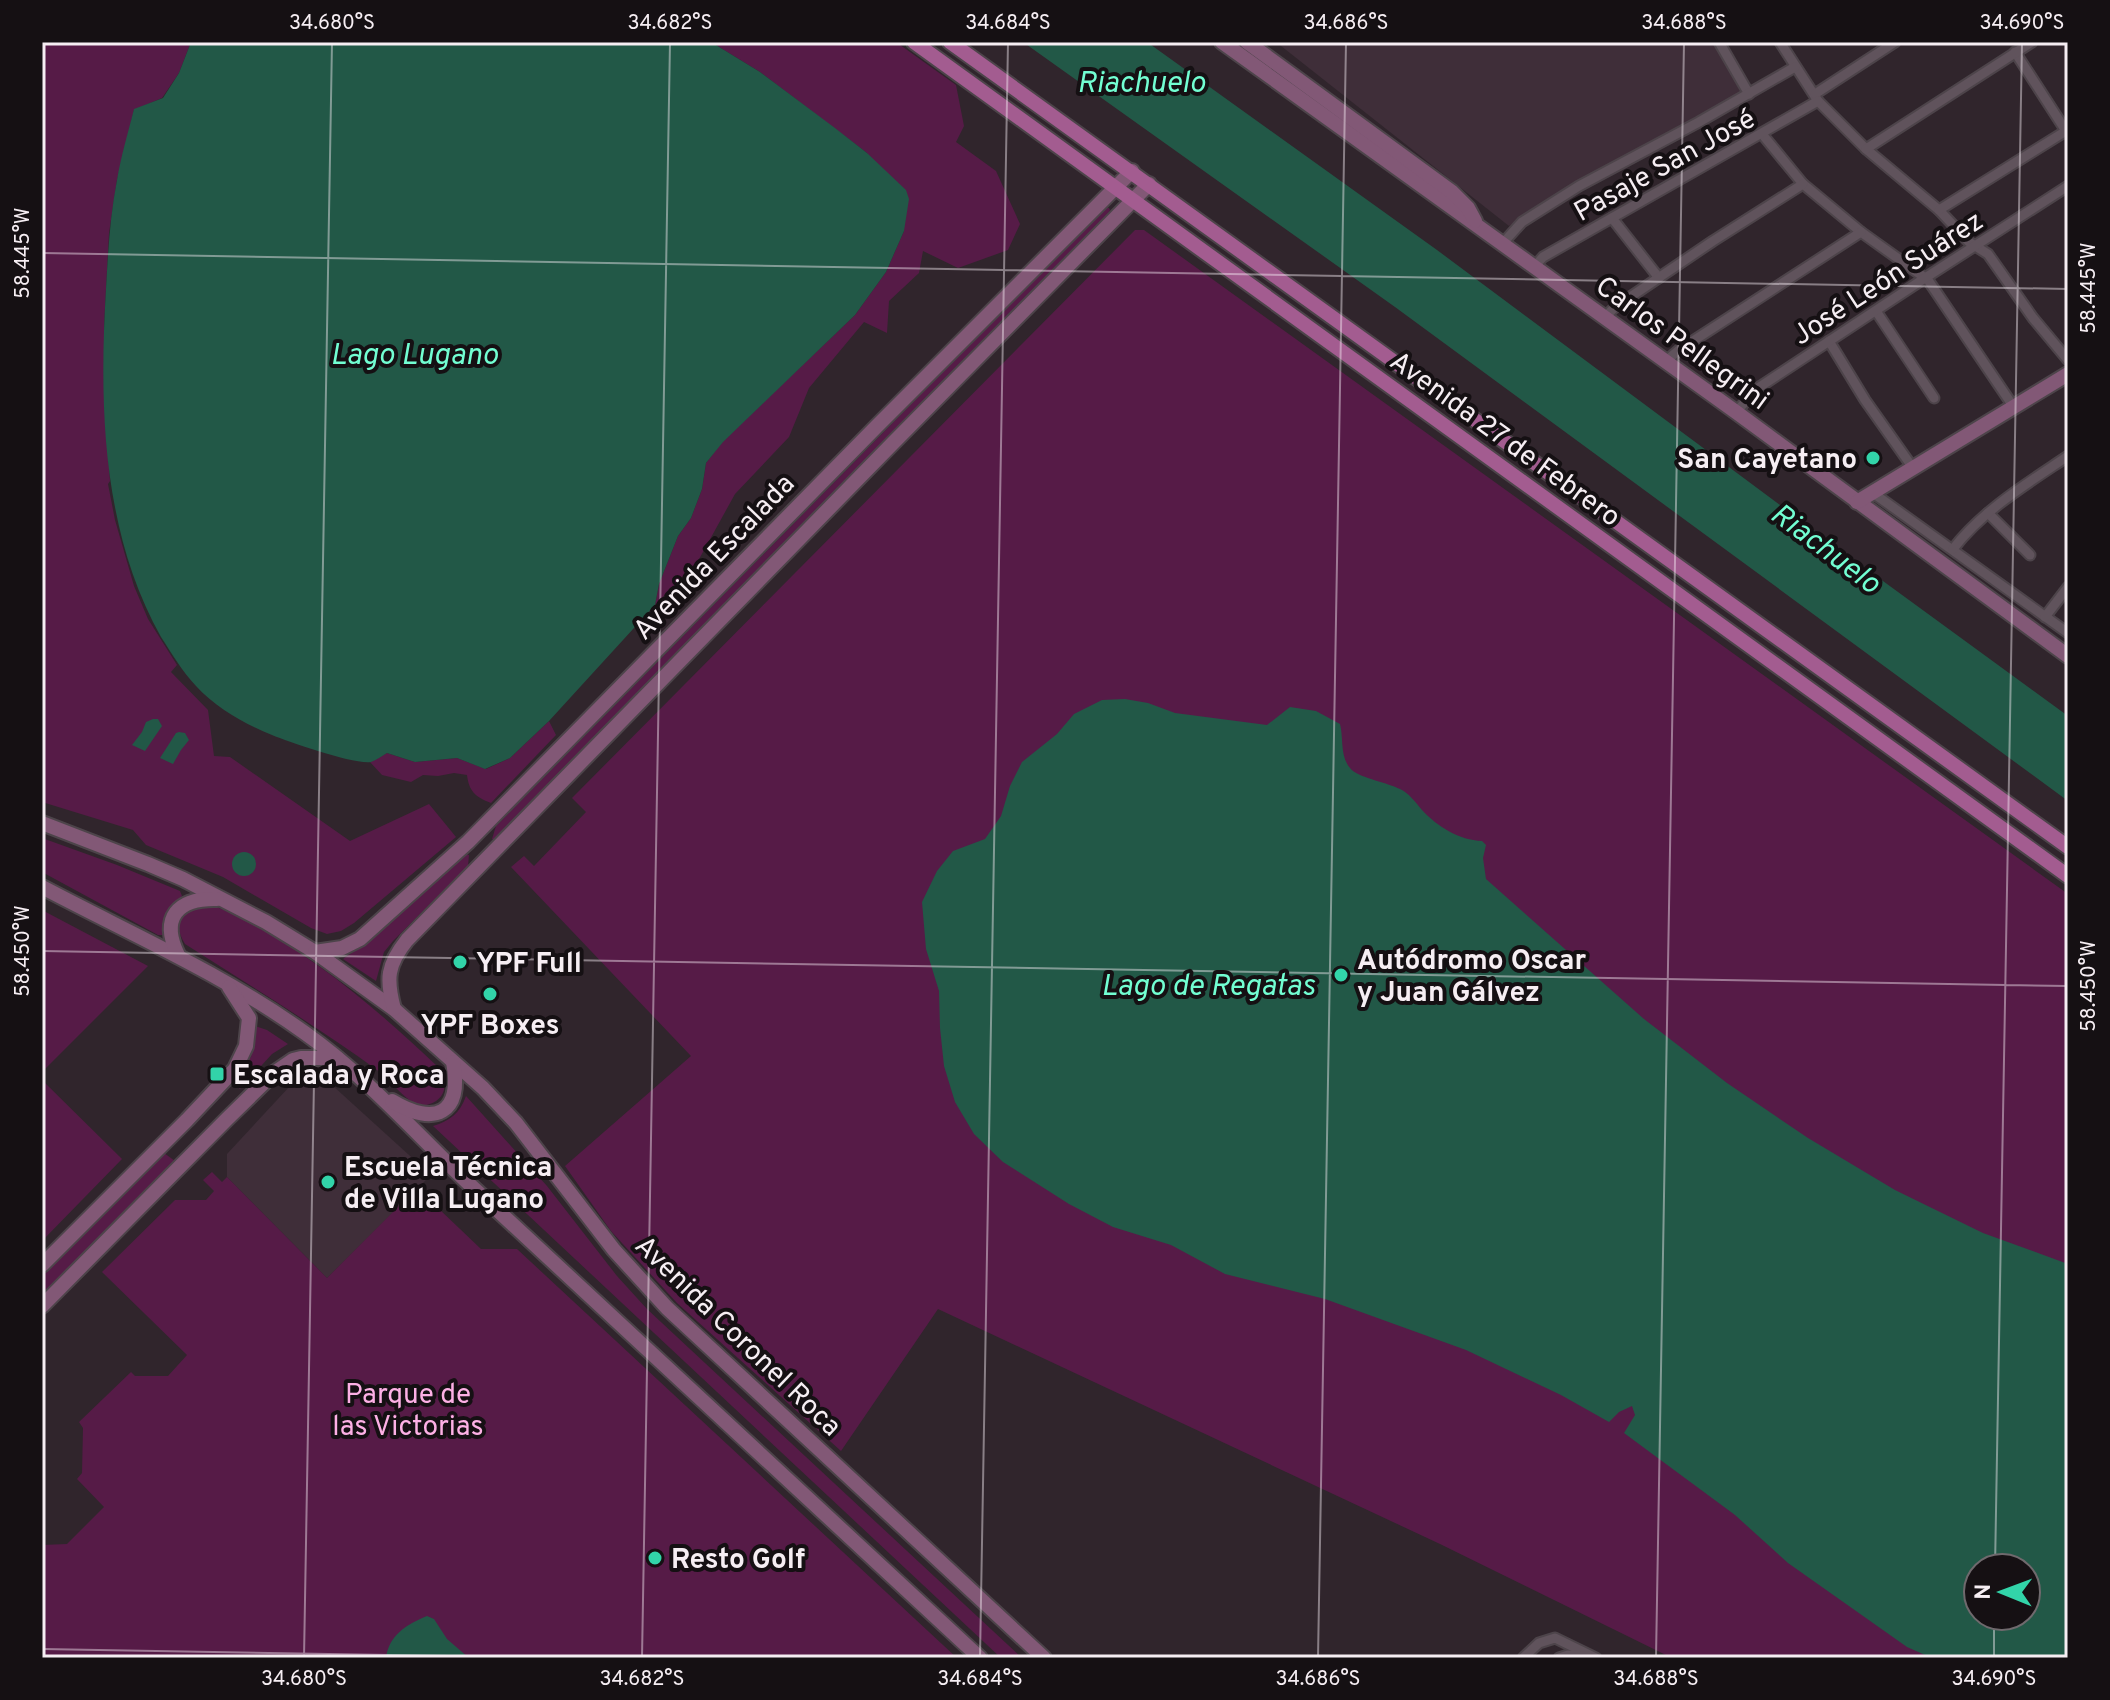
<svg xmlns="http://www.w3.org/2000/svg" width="2110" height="1700" font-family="Overpass,sans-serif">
<rect width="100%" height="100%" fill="#30252c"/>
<!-- built -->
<g fill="#3f2e39">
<path d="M 1276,42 L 1722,42 L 1749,90 L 1509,226 Z"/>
<path d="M 313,1079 L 332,1085 L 431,1175 L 327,1278 L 227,1177 L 227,1154 L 290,1086 Z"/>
</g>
<!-- green -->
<g fill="#561b47" fill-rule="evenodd">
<path d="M 42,42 L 191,42 L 179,73 L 162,98 L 134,110 L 117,180 L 109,233 L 104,327 L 104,394 L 110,481 L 108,484 L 115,520 L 134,586 L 148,619 L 177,665 L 171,672 L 208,710 L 214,756 L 230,757 L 350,841 L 429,804 L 456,837 L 354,923 L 341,931 L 327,934 L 311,928 L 223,877 L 146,845 L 133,830 L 42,802 Z"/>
<path d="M 711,42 L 896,42 L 956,85 L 964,126 L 956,142 L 996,171 L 1020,224 L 1008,250 L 958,268 L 923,251 L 919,273 L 889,301 L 887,333 L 864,322 L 809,388 L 789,437 L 735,494 L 698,561 L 655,605 L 659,584 L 678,536 L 691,518 L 702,489 L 706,463 L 722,442 L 855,315 L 886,272 L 904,231 L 867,153 L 760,72 Z"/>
<path d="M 1105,207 L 1109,208 L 1110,210 L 1107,216 L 496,840 L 492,839 L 496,826 Z"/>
<path d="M 1135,230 L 1144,230 L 2068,894 L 2068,1658 L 1672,1658 L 1440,1544 L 938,1309 L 841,1451 L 677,1303 L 611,1231 L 565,1166 L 691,1056 L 511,867 L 524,856 L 534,866 L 586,812 L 572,798 ZM 1978,1568 L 2026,1568 L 2026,1616 L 1978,1616 Z"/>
<path d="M 549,721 L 556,735 L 491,803 C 475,797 469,791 467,775 L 454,773 L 438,776 L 423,775 L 411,782 L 382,775 L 370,762 L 387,753 L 415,762 L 457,758 L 486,769 L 510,758 Z"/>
<path d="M 42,838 L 117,865 L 180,891 L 182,896 L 170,910 L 164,935 L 158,935 L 42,872 Z"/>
<path d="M 465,854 L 469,855 L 468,866 L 393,941 L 384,952 L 376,981 L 343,959 L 369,941 Z"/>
<path d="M 212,905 C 295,939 373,1005 438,1067 C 443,1074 445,1081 444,1090 C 441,1102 425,1109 414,1103 C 400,1095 390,1079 377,1070 C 315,1025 249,985 185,944 C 177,931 176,921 186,908 Z"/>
<path d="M 42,910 L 148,966 L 42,1072 Z"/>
<path d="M 255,1026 L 267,1030 L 288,1044 L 272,1054 L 240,1089 L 230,1080 L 251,1057 Z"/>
<path d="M 42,1080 L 122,1159 L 42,1241 Z"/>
<path d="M 466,1096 L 547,1186 L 617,1276 L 647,1309 L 1022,1658 L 1001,1658 L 433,1126 C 450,1121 460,1113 466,1096 Z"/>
<path d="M 164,1153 L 175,1161 L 42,1296 L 42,1276 Z"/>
<path d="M 212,1172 L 222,1182 L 227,1177 L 327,1278 L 417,1188 L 481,1249 L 517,1249 L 957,1658 L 42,1658 L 42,1545 L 67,1544 L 104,1507 L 77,1479 L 82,1473 L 83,1428 L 79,1422 L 131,1372 L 135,1376 L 168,1376 L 187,1355 L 102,1272 L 175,1200 L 206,1200 L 214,1191 L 203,1180 Z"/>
</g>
<!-- water -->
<g fill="#225847" fill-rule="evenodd">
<path d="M 191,42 L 711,42 L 760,72 L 835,128 L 867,153 L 906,190 L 909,199 L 904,231 L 886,272 L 855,315 L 723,442 L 706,463 L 702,489 L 691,518 L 678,536 L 659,584 L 655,605 L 549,721 L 510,758 L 485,769 L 457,758 L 415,762 L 387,753 C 382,756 376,760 371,762 C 355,765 289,742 272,735 C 245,724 216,708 196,686 C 182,671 172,654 161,637 C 102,532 99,406 106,289 C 108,252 110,216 117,180 C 121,156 128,133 134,109 L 163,98 L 179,73 Z"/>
<path d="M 1023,42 L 1147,42 L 1437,250 L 1835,546 L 2068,716 L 2068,801 L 1395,307 Z"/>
<path d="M 1125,699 L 1148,703 L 1175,713 L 1267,725 L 1290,707 L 1316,711 L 1340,724 C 1344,739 1339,759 1353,771 C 1362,778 1388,783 1400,789 C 1409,793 1416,803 1422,810 C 1438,827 1459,840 1482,841 L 1486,845 L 1483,858 L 1486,879 L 1644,1019 L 1727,1083 L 1808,1138 L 1895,1190 L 1983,1233 L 2068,1264 L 2068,1658 L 1932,1658 L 1907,1647 L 1788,1563 L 1735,1515 L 1624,1433 L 1635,1415 L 1632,1406 L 1619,1412 L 1609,1422 L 1561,1395 L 1466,1350 L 1325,1299 L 1225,1274 L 1171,1245 L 1113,1227 L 1069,1204 L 1003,1162 L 974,1134 L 955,1102 L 944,1066 L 940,1028 L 939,991 L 926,949 L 922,902 L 937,871 L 953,851 L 985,839 L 1001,816 L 1010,786 L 1022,762 L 1057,734 L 1074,714 L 1102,700 ZM 2026,1568 L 2026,1616 L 1978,1616 L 1978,1568 Z"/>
<path d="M 153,719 L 158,719 L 162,726 L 145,751 L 132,745 L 142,732 L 146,722 Z"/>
<path d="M 179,732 L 185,733 L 189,740 L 181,750 L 173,764 L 160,758 L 176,733 Z"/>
<circle cx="244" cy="864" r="12"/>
<path d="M 427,1616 L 434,1619 L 447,1639 L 469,1658 L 386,1658 C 389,1635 407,1624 427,1616 Z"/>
</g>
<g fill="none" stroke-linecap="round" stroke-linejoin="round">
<defs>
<g id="street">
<path d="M 1719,42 L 1749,94"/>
<path d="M 1780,42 L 1818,101 L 1866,149 L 1939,210 L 1969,242 L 1988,254 L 2033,318 L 2068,360"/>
<path d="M 2015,52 L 2068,134"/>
<path d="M 1815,94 L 1895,42"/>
<path d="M 1762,134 L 1803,184 L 1861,232 L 1928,280 L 2013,406"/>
<path d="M 1866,149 L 2032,42"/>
<path d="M 1939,210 L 2066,131"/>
<path d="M 1612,218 L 1659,278"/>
<path d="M 1502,244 L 1522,222 L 1579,186 L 1699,122 L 1795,67"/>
<path d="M 1534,267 L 1543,257 L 1818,101"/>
<path d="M 1876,311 L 1934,398"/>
<path d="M 1604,318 L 1614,308 L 1713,241 L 1803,184"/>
<path d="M 1829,341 L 1865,400 L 1913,468"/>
<path d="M 1666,361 L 1679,350 L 1861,232"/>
<path d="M 1736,412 L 1758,388 L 1925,278 L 2068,186"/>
<path d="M 1873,493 L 2068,633"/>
<path d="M 1988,513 L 2030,555"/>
<path d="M 1953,549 C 1983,510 2028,483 2068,456"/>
<path d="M 2045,617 L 2068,587"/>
<path d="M 1523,1658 L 1539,1643 L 1555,1638 L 1596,1658"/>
<path d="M 1559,1658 L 1568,1655 L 1588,1656"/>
</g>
<g id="secondary">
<path d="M 1222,42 L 1736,412 L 2068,656"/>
<path d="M 1247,42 L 1452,192 L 1468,208 L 1475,221"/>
<path d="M 1857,502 L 2068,374"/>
<path d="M 42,823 L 148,864 L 183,879 L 266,922 L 315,952 L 394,1009 L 483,1088 L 516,1123 L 614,1250 L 667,1308 L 1044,1658"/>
<path d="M 42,887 C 131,934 223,974 305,1033 C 370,1079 422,1141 481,1195 C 648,1348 813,1504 980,1658"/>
<path d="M 315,952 L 342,948 L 360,939 L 468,842 L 876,427 L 1132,171"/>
<path d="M 178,955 C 160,918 177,898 217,899"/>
<path d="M 394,1009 C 386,979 387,965 407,940 L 892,444 L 1149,184"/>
<path d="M 392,1101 C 435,1127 463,1114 453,1062"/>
<path d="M 42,1265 L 187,1120 L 235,1069 L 246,1046 L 249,1018 L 229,987"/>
<path d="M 42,1306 L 227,1119 L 274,1073 L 293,1060 L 301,1058 L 337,1058"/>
</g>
<g id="primary">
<path d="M 914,42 L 2068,876"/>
<path d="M 950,42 L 2068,847"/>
</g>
</defs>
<!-- street casing -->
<use href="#street" stroke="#4d444a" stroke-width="13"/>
<!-- secondary casing -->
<use href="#secondary" stroke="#4d444a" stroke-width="18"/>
<!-- primary casing -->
<use href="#primary" stroke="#4d444a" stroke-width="18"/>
<!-- street -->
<use href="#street" stroke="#60535c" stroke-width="9"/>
<!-- secondary -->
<use href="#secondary" stroke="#825876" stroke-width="14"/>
<!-- primary -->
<use href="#primary" stroke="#a35c90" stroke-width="14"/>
</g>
<!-- ticks -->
<path fill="none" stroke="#f6eef3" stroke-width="2" stroke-opacity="0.45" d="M 42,253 L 2068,289M 42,951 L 2068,986M 1995,1568 L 2022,42M 42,1649 L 565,1658M 304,1658 L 332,42M 642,1658 L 670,42M 980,1658 L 1008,42M 1318,1658 L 1346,42M 1656,1658 L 1684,42M 1994,1658 L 1994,1616"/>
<!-- markers -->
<g fill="#32d4a9" stroke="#151013" stroke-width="3">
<circle cx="1873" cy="458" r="8"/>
<circle cx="460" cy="962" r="8"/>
<circle cx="1341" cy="975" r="8"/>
<circle cx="490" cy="994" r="8"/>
<rect x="209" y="1066" width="16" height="16" rx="4"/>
<circle cx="328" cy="1182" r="8"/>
<circle cx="655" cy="1558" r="8"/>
</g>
<g text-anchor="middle" stroke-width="8" stroke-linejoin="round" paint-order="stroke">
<!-- street labels -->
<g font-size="28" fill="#f6eef3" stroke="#151013">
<text transform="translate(1664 164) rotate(-29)" y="10">Pasaje San José</text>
<text transform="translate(1887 277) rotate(-33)" y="10">José León Suárez</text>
<text transform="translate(1683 342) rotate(36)" y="10">Carlos Pellegrini</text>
<text transform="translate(1506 438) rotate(36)" y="10">Avenida 27 de Febrero</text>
<text transform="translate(713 556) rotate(-46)" y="10">Avenida Escalada</text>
<text transform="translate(739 1335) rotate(44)" y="10">Avenida Coronel Roca</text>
</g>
<!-- poi labels -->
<g font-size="28" font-weight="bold" fill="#f6eef3" stroke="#151013" text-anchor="start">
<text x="1857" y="468" text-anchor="end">San Cayetano</text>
<text x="1357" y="969">Autódromo Oscar<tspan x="1357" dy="32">y Juan Gálvez</tspan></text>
<text x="476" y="972">YPF Full</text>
<text x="490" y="1034" text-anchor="middle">YPF Boxes</text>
<text x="233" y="1084">Escalada y Roca</text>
<text x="344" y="1176">Escuela Técnica<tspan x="344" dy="32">de Villa Lugano</tspan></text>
<text x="671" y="1568">Resto Golf</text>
</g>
<!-- park labels -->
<g font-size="28" fill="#fdb0e5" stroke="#151013">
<text x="408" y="1403">Parque de<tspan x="408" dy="32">las Victorias</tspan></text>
</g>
<!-- water labels -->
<g font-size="30" font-style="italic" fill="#72fed2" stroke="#151013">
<text x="1141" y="92">Riachuelo</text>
<text x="414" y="364">Lago Lugano</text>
<text transform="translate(1826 548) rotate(37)" y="10">Riachuelo</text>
<text x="1208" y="995">Lago de Regatas</text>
</g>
</g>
<!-- border -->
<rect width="2110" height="1700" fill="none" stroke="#151013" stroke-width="88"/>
<!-- north arrow -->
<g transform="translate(2002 1592) rotate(271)"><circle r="38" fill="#151013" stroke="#6f696d" stroke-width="2"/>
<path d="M0-6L14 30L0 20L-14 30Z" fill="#32d4a9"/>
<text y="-12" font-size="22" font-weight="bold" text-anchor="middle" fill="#f6eef3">N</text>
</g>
<rect x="44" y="44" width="2022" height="1612" fill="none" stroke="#f6eef3" stroke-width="3"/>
<g font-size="20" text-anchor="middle" fill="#f6eef3">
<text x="332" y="29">34.680°S</text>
<text x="670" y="29">34.682°S</text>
<text x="1008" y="29">34.684°S</text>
<text x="1346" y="29">34.686°S</text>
<text x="1684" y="29">34.688°S</text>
<text x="2022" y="29">34.690°S</text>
<text transform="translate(22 253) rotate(-90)" y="7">58.445°W</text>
<text transform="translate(2088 288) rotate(-90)" y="7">58.445°W</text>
<text transform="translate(22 951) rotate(-90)" y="7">58.450°W</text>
<text transform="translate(2088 986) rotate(-90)" y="7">58.450°W</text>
<text x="304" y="1685">34.680°S</text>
<text x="642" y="1685">34.682°S</text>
<text x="980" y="1685">34.684°S</text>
<text x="1318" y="1685">34.686°S</text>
<text x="1656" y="1685">34.688°S</text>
<text x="1994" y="1685">34.690°S</text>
</g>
</svg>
